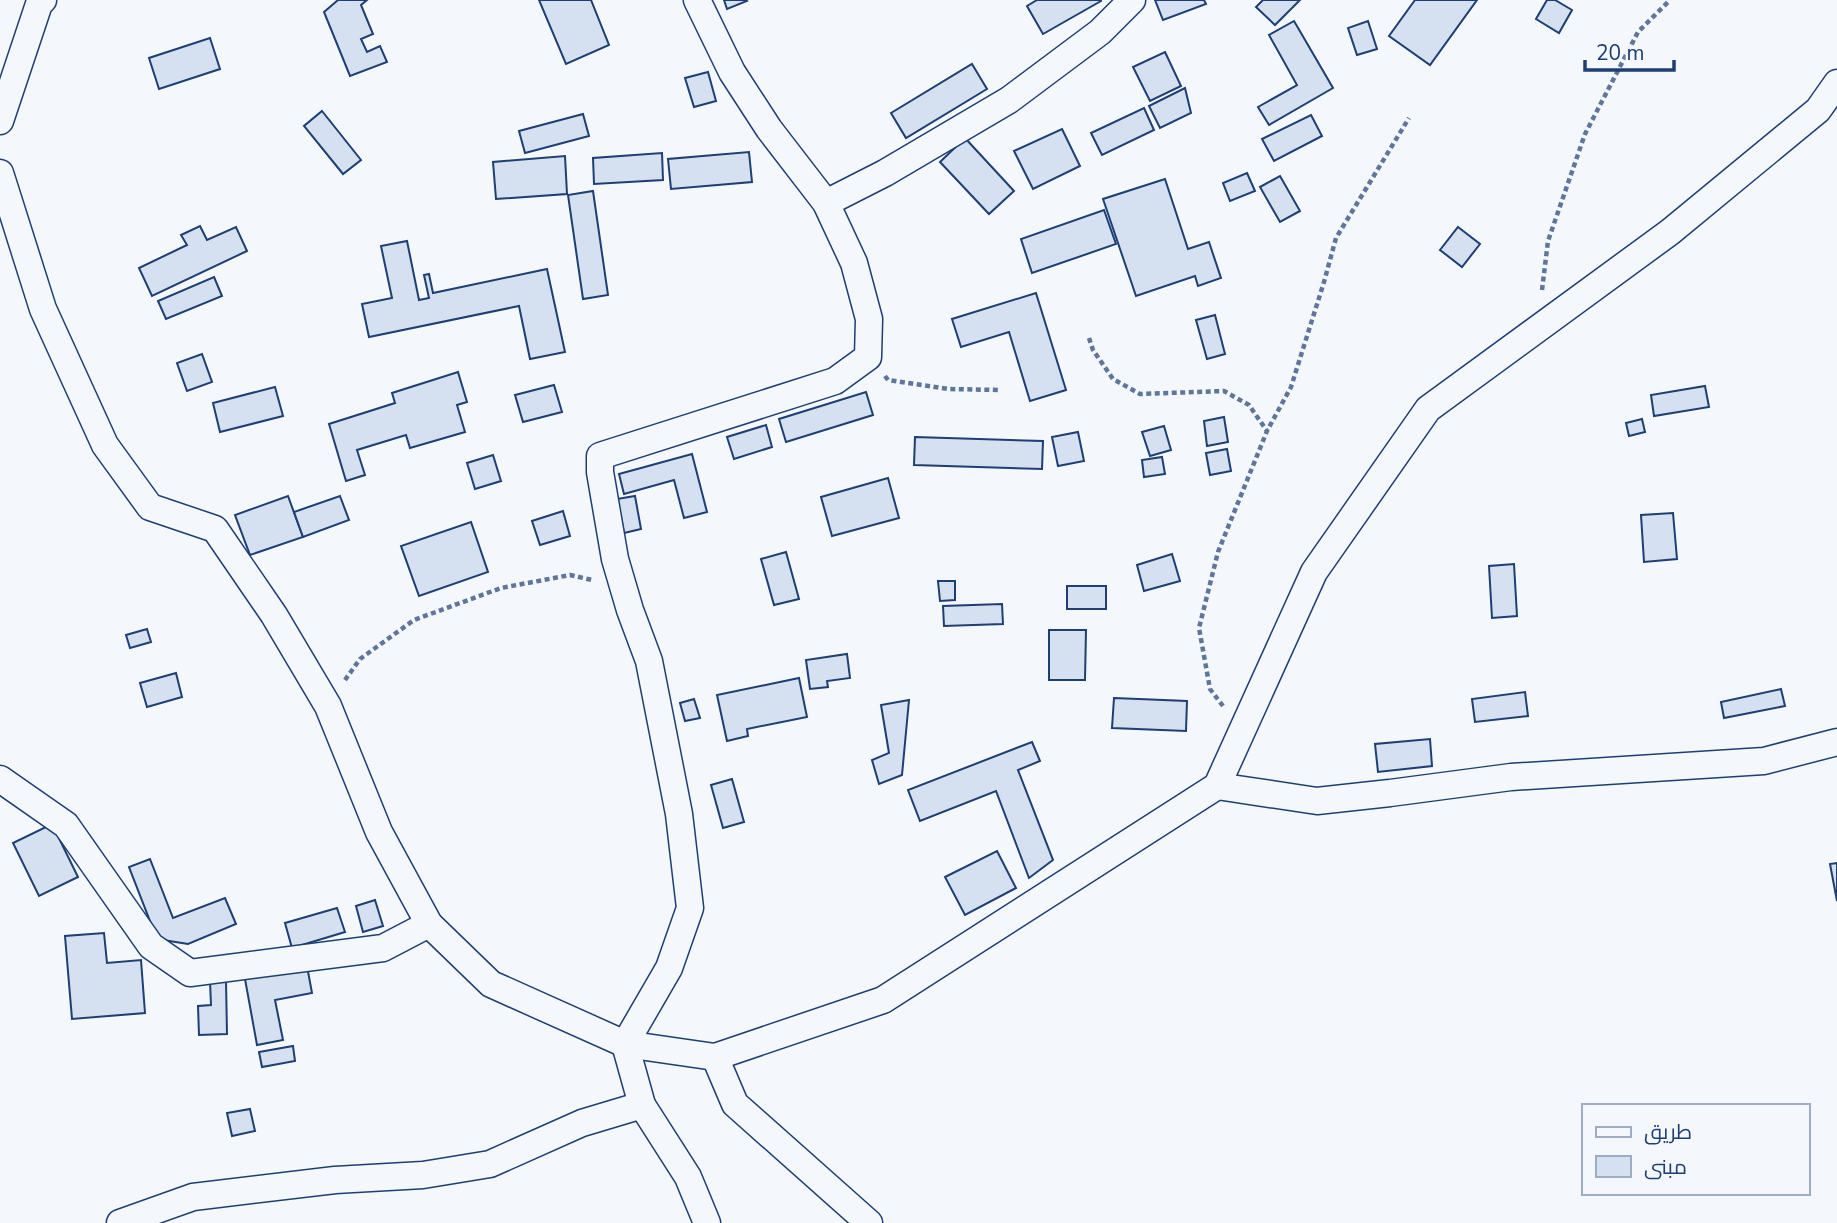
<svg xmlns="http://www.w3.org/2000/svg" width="1837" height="1223" font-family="'Nunito Sans',Cairo,sans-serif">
<rect width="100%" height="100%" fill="#f4f7fb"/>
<!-- building -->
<g fill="#d5e0f0" stroke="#1d3f73" stroke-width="2">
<path d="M 338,0 L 367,0 L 361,5 L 373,34 L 361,39 L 367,52 L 380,46 L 387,62 L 350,76 L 324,12 Z"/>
<path d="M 539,0 L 591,0 L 609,45 L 566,64 Z"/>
<path d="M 724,0 L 746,0 L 747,1 L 727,9 Z"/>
<path d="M 1037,0 L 1101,0 L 1101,1 L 1043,34 L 1027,6 Z"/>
<path d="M 1155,0 L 1204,0 L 1206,4 L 1163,20 Z"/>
<path d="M 1263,0 L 1300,0 L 1275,25 L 1256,7 Z"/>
<path d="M 1415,0 L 1477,0 L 1430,65 L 1389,36 Z"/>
<path d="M 1547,0 L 1555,0 L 1572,10 L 1559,33 L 1536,19 Z"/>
<path d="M 1294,21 L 1333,88 L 1269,125 L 1258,107 L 1297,85 L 1269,35 Z"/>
<path d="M 1368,21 L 1377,49 L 1357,55 L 1348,28 Z"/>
<path d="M 210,38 L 220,69 L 159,89 L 149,58 Z"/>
<path d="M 1165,52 L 1181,86 L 1150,101 L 1133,67 Z"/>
<path d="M 972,64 L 987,89 L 906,138 L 891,113 Z"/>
<path d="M 708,72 L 716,101 L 694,107 L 685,78 Z"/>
<path d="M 1185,88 L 1191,113 L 1160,128 L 1149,106 Z"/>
<path d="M 1144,108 L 1154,130 L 1102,155 L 1091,133 Z"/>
<path d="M 322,111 L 361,160 L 343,174 L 304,126 Z"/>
<path d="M 583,114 L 589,136 L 525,153 L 519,131 Z"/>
<path d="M 1311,115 L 1322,136 L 1274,161 L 1262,139 Z"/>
<path d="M 1062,129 L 1080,166 L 1033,189 L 1014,151 Z"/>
<path d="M 965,138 L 1014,191 L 989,214 L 940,162 Z"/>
<path d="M 749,152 L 752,182 L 671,189 L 668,159 Z"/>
<path d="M 662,153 L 663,180 L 594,184 L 593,158 Z"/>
<path d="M 565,156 L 567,194 L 496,199 L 493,162 Z"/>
<path d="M 1247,173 L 1255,191 L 1230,201 L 1223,183 Z"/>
<path d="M 1280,176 L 1300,211 L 1280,222 L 1260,187 Z"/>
<path d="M 1165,179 L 1188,249 L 1209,242 L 1221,278 L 1198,286 L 1195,276 L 1136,296 L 1103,199 Z"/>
<path d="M 593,191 L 608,295 L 583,299 L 568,195 Z"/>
<path d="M 1104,210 L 1116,244 L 1032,273 L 1021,239 Z"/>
<path d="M 200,226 L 207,240 L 236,227 L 247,251 L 152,296 L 139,268 L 187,245 L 181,235 Z"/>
<path d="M 1458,227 L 1480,244 L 1462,267 L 1440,250 Z"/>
<path d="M 407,241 L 419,300 L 429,298 L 424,275 L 429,274 L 433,293 L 547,269 L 565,352 L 530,359 L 519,306 L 369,337 L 362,304 L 392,298 L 381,246 Z"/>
<path d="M 214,277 L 222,296 L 166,319 L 158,301 Z"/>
<path d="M 1036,293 L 1066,390 L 1030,401 L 1009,332 L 961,347 L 952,319 Z"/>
<path d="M 1215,315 L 1225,354 L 1207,359 L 1196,320 Z"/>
<path d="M 202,354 L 212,382 L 187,391 L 177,363 Z"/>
<path d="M 458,372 L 467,402 L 457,405 L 465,432 L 410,448 L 406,435 L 357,450 L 365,475 L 346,481 L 329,424 L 395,403 L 392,393 Z"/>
<path d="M 554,385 L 562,412 L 523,422 L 515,395 Z"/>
<path d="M 1705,386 L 1709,407 L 1654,416 L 1651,395 Z"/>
<path d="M 275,387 L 283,416 L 220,432 L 213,403 Z"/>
<path d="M 866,392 L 873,415 L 786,442 L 779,419 Z"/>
<path d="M 1224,417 L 1228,442 L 1207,446 L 1204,421 Z"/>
<path d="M 1642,419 L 1645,432 L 1629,436 L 1626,423 Z"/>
<path d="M 766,425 L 772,447 L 734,459 L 727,437 Z"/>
<path d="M 1164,426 L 1171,450 L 1150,456 L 1142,432 Z"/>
<path d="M 1078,432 L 1084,461 L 1058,466 L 1052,437 Z"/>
<path d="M 915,437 L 1043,441 L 1042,469 L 914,465 Z"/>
<path d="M 1227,449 L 1231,471 L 1210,475 L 1206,453 Z"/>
<path d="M 692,454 L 707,512 L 684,518 L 674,480 L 624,494 L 619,474 Z"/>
<path d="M 493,455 L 501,481 L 475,489 L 467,463 Z"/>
<path d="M 1162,457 L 1165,474 L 1144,477 L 1142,460 Z"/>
<path d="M 888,478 L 899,518 L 832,536 L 821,497 Z"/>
<path d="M 288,496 L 303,537 L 250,555 L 235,515 Z"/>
<path d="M 340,496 L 349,520 L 303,537 L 294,512 Z"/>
<path d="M 635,496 L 641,529 L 624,533 L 617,499 Z"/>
<path d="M 563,511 L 570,536 L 540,545 L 532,521 Z"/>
<path d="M 1673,513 L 1677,559 L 1644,562 L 1641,515 Z"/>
<path d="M 471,522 L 488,572 L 419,596 L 401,546 Z"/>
<path d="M 786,552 L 799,599 L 774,605 L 761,559 Z"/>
<path d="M 1172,554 L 1180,581 L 1144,591 L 1137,565 Z"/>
<path d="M 1514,564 L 1517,616 L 1492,618 L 1489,566 Z"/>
<path d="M 938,581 L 955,581 L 955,600 L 940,601 Z"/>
<rect x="1067" y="586" width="39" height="23"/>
<path d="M 1002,604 L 1003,624 L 944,626 L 943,606 Z"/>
<path d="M 147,629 L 151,642 L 130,648 L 126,635 Z"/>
<path d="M 1049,630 L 1086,630 L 1085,680 L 1049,680 Z"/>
<path d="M 847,654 L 850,678 L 827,681 L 828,687 L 810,689 L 806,660 Z"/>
<path d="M 176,673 L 182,697 L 147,707 L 140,683 Z"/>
<path d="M 799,678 L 807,717 L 747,729 L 748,736 L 727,741 L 717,695 Z"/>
<path d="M 1781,689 L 1785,706 L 1724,718 L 1721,702 Z"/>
<path d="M 1525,692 L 1528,716 L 1475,722 L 1472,699 Z"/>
<path d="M 1114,698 L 1187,701 L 1186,731 L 1112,728 Z"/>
<path d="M 694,699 L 700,718 L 685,721 L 680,703 Z"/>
<path d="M 909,700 L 902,775 L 879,784 L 872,760 L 889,753 L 881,705 Z"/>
<path d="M 1430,739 L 1432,766 L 1378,772 L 1375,744 Z"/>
<path d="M 1032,742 L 1040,761 L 1018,770 L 1053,860 L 1029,878 L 996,791 L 920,821 L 908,790 Z"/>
<path d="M 732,779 L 744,822 L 723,828 L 711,785 Z"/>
<path d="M 52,824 L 78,877 L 39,896 L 13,843 Z"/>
<path d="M 997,851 L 1016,888 L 965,915 L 945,877 Z"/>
<path d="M 150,859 L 173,918 L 225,898 L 236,924 L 188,944 L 157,939 L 129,867 Z"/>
<path d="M 1837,863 L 1837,901 L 1830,864 Z"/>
<path d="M 375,900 L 383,926 L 363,932 L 356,906 Z"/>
<path d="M 337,908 L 345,932 L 292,948 L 285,923 Z"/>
<path d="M 104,933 L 107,963 L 141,960 L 145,1013 L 72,1019 L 65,936 Z"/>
<path d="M 307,966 L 312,993 L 275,1000 L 283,1040 L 257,1045 L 245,979 Z"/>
<path d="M 210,981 L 226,981 L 227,1034 L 199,1035 L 198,1006 L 211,1005 Z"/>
<path d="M 293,1046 L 295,1061 L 262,1067 L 259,1052 Z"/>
<path d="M 250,1109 L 255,1131 L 232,1136 L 227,1113 Z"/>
</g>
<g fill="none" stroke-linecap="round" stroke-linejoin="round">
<defs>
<g id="minor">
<path d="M 697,0 L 732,72 L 769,129 L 826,203 L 854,263 L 869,319 L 868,357 L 835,381 L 600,456 L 600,472 L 615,559 L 630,610 L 649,661 L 679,814 L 690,908 L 669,968 L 625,1044 L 642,1105 L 688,1177 L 707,1223"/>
<path d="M 0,121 L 39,4 L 43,0"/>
<path d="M 0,173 L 43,309 L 105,445 L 150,507 L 215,529 L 274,615 L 328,706 L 379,832 L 429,924 L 491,984 L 625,1044 L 715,1057 L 883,1000 L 1217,786 L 1314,572 L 1428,409 L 1670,232 L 1818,110 L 1837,83"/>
<path d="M 826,203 L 885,173 L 1009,100 L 1100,32 L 1132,0"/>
<path d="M 0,779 L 66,825 L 151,946 L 190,973 L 383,948 L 429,924"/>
<path d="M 1217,786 L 1317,801 L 1390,793 L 1511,777 L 1764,761 L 1837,742"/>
<path d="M 715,1057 L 735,1104 L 869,1223"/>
<path d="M 120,1223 L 193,1197 L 335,1180 L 423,1175 L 490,1164 L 582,1123 L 642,1105"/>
</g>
</defs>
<!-- minor casing -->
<use href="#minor" stroke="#1d3f73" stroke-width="29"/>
<!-- path -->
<g stroke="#5e769c" stroke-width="4.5" stroke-dasharray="5 3.5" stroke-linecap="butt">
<path d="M 1542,290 L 1548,241 L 1585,134 L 1638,32 L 1670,0"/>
<path d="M 1089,338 L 1093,350 L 1113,379 L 1140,394 L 1224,391 L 1249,405 L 1267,431"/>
<path d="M 885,376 L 888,380 L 948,389 L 1000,390"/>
<path d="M 345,680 L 360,659 L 414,620 L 501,588 L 570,575 L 592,580"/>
<path d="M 1223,706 L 1210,689 L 1199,628 L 1218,552 L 1267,431 L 1291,387 L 1324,282 L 1336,238 L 1409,118"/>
</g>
<!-- minor -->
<use href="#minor" stroke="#f4f7fb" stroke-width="26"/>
</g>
<!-- legend -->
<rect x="1582" y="1104" width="228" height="91" fill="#f4f7fb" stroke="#9eadc5" stroke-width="2"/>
<rect x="1596" y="1127" width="35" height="10" fill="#f4f7fb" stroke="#9eadc5" stroke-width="2"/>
<text x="1644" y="1139" font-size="21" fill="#1d3f73">طريق</text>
<rect x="1596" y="1156" width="35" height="21" fill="#d5e0f0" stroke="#9eadc5" stroke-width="2"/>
<text x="1644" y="1174" font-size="21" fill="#1d3f73">مبنى</text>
<!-- scale -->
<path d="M1585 60v10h89v-10" fill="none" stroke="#1d3f73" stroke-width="3.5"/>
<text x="1596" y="60" font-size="21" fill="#1d3f73" stroke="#f4f7fb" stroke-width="5" paint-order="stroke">20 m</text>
</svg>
